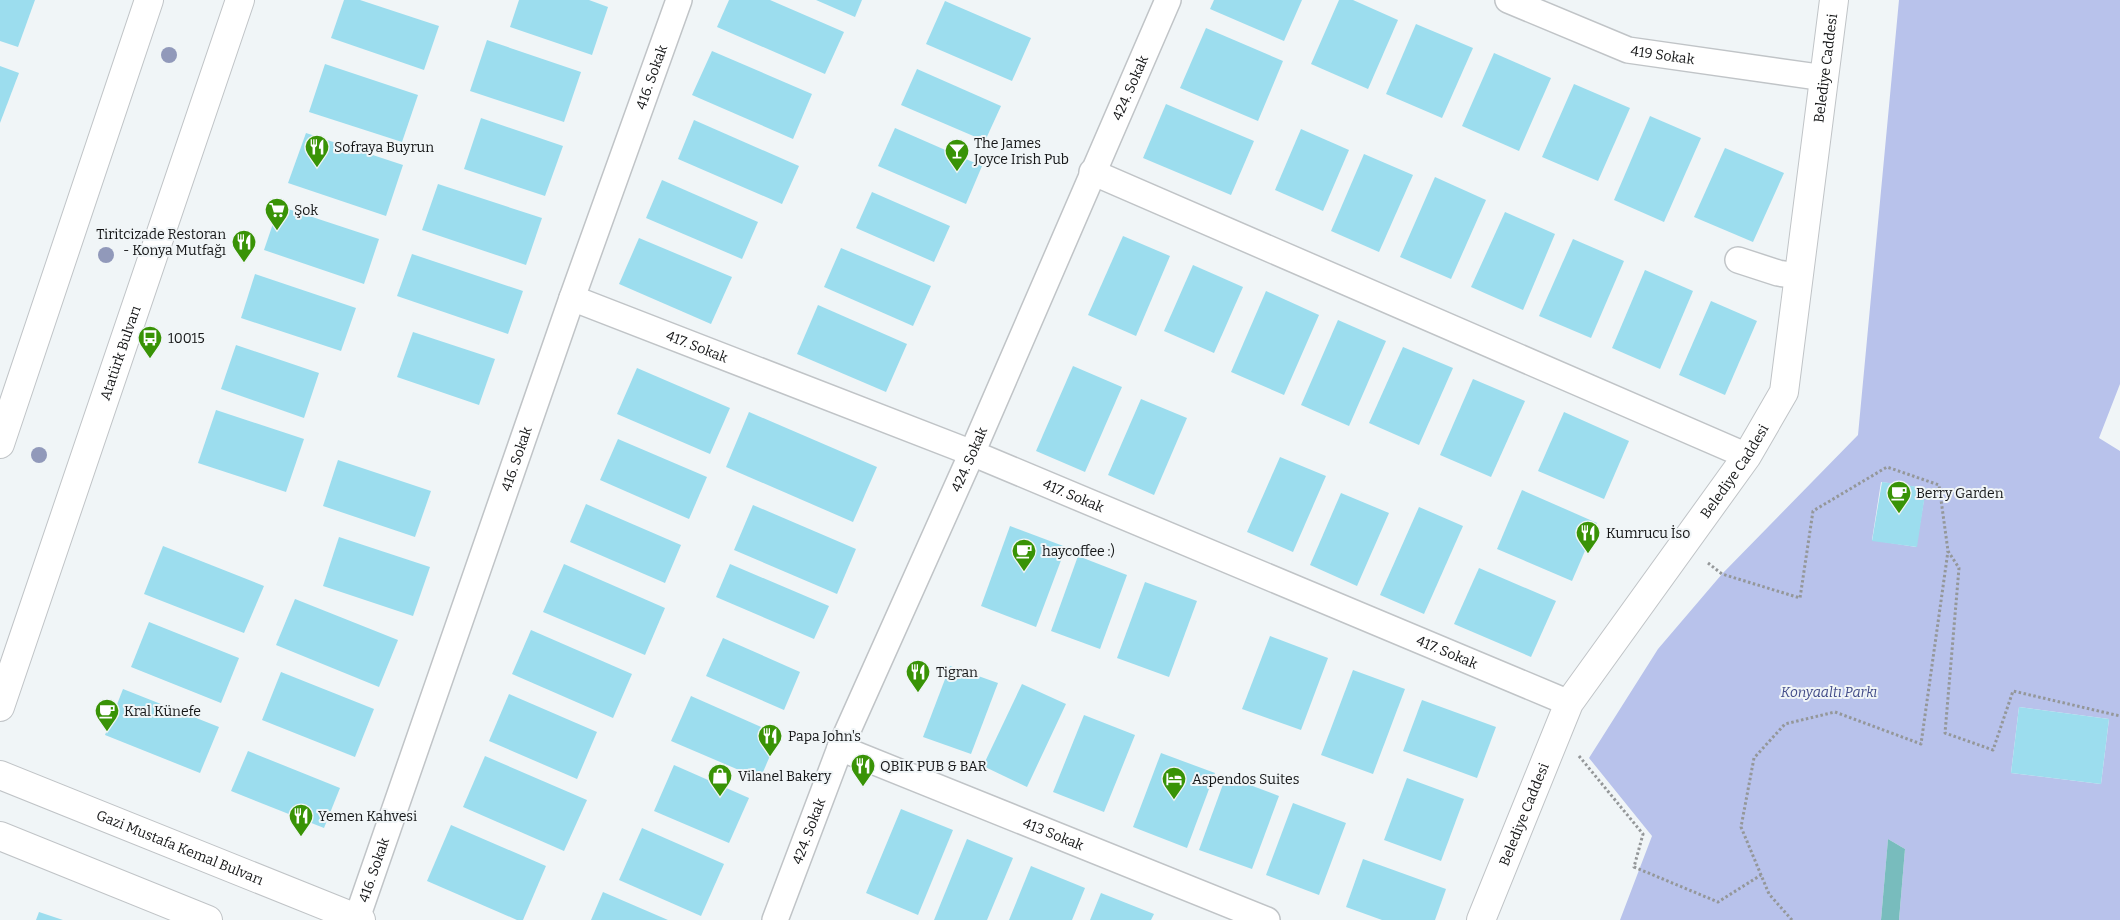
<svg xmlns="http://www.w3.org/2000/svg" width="2120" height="920" font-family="Bitter,serif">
<rect width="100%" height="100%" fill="#f0f5f7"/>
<!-- green -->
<path fill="#b8c2eb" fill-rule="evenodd" d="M 1899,0 L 2120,0 L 2120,384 L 2099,438 L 2120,451 L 2120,920 L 1899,920 L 1905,849 L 1888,839 L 1881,920 L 1620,920 L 1652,836 L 1589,758 L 1658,649 L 1722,574 L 1858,435 ZM 1881,482 L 1926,488 L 1916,547 L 1872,540 ZM 2019,707 L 2109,719 L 2101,784 L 2011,773 Z"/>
<!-- water -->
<path fill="#78bcbd" d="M 1888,839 L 1905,849 L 1899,920 L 1881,920 Z"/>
<!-- building -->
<g fill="#9cddee">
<path d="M 0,0 L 35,0 L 18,47 L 0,41 Z"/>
<path d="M 344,0 L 360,0 L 439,26 L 424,70 L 331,38 Z"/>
<path d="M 519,0 L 589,0 L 608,7 L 592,55 L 510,27 Z"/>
<path d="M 729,0 L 770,0 L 844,32 L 825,74 L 717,27 Z"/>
<path d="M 816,0 L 862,0 L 855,17 Z"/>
<path d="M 1214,0 L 1302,0 L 1284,41 L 1210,9 Z"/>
<path d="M 1339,0 L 1353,0 L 1398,20 L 1368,89 L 1311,64 Z"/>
<path d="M 945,1 L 1031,38 L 1012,81 L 926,44 Z"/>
<path d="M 1416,24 L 1473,48 L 1442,118 L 1386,94 Z"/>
<path d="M 1206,28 L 1283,61 L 1258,121 L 1180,88 Z"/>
<path d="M 487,40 L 581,72 L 564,122 L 470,91 Z"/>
<path d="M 712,51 L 812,94 L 793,139 L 692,95 Z"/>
<path d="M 1494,53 L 1551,78 L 1519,151 L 1462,126 Z"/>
<path d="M 325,64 L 418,95 L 402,142 L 309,112 Z"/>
<path d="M 0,66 L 19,73 L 0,123 Z"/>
<path d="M 917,69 L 1001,106 L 985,141 L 901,105 Z"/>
<path d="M 1574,84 L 1630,108 L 1598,181 L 1542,157 Z"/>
<path d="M 1166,104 L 1254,141 L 1231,195 L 1143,158 Z"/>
<path d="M 1650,116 L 1701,138 L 1664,222 L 1614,200 Z"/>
<path d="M 481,118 L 563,146 L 545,196 L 464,169 Z"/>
<path d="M 694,120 L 799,166 L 782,204 L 678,159 Z"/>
<path d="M 895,128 L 982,166 L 966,204 L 878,166 Z"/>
<path d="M 1301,129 L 1349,150 L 1323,211 L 1275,190 Z"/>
<path d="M 306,133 L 403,165 L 386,216 L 288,183 Z"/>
<path d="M 1725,148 L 1784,173 L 1753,242 L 1694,217 Z"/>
<path d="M 1364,154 L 1413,175 L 1379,252 L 1331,231 Z"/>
<path d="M 1435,177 L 1486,200 L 1451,279 L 1400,257 Z"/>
<path d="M 662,180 L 758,222 L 742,259 L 646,218 Z"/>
<path d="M 438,184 L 542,218 L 526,265 L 422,230 Z"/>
<path d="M 872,192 L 950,226 L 934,262 L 856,228 Z"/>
<path d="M 279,206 L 379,239 L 364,284 L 264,250 Z"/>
<path d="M 1505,212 L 1555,234 L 1523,310 L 1471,287 Z"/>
<path d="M 1123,236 L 1170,256 L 1136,336 L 1088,315 Z"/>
<path d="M 639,238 L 732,277 L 711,324 L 619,284 Z"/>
<path d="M 1573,239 L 1624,261 L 1591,338 L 1539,316 Z"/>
<path d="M 841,248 L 931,286 L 913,326 L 824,287 Z"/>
<path d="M 412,254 L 523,291 L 508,334 L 397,296 Z"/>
<path d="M 1193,265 L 1243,287 L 1214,353 L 1164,331 Z"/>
<path d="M 1645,270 L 1693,291 L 1660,369 L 1612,348 Z"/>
<path d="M 255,274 L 356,308 L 341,351 L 241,318 Z"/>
<path d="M 1266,291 L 1319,315 L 1284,395 L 1231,372 Z"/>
<path d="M 1711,301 L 1757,321 L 1725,395 L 1679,375 Z"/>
<path d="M 818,305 L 907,344 L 886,392 L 797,354 Z"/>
<path d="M 1338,320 L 1386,341 L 1349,426 L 1301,405 Z"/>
<path d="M 413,332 L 495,359 L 479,405 L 397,377 Z"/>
<path d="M 236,345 L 319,373 L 304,418 L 221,389 Z"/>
<path d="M 1403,347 L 1453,368 L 1419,445 L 1369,423 Z"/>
<path d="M 1073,366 L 1122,387 L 1085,472 L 1036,451 Z"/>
<path d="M 637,368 L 730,408 L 710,454 L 617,414 Z"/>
<path d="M 1473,379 L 1525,401 L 1491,477 L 1440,455 Z"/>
<path d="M 1141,399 L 1187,418 L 1154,495 L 1108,475 Z"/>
<path d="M 216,410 L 304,439 L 286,492 L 198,463 Z"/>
<path d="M 749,412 L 877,467 L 853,522 L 726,467 Z"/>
<path d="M 1564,412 L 1629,441 L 1604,499 L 1538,471 Z"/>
<path d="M 618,439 L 707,477 L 689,519 L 600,480 Z"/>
<path d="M 1280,457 L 1326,476 L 1293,552 L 1247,532 Z"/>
<path d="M 338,460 L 431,491 L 415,537 L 323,506 Z"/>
<path d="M 1882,482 L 1926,488 L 1917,547 L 1872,541 Z"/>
<path d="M 1522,490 L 1597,523 L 1572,581 L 1497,549 Z"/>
<path d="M 1341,493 L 1389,513 L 1357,586 L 1310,565 Z"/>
<path d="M 586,504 L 681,545 L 665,583 L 570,542 Z"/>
<path d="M 753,505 L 856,549 L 837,594 L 734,550 Z"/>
<path d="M 1419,507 L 1463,526 L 1424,614 L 1380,595 Z"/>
<path d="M 1010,526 L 1066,547 L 1036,627 L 981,606 Z"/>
<path d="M 339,537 L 430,567 L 413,616 L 323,586 Z"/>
<path d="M 163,546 L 264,586 L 244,633 L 144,594 Z"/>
<path d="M 1078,556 L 1127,575 L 1100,649 L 1051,631 Z"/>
<path d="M 564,564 L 665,608 L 645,655 L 543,612 Z"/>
<path d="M 730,564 L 829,606 L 814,639 L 716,597 Z"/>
<path d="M 1479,568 L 1556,601 L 1531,657 L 1454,624 Z"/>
<path d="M 1145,582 L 1197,601 L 1169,677 L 1117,658 Z"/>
<path d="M 295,599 L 398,640 L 379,687 L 276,645 Z"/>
<path d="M 149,622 L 239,658 L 221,703 L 131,667 Z"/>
<path d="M 531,630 L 632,674 L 613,718 L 512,674 Z"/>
<path d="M 1270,636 L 1328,658 L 1301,730 L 1242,709 Z"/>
<path d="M 723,638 L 800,672 L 784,710 L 706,676 Z"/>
<path d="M 950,666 L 998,683 L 971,754 L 923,737 Z"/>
<path d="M 1353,670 L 1405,689 L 1373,774 L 1321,755 Z"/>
<path d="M 281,672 L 374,709 L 355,757 L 262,720 Z"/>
<path d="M 1022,684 L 1066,704 L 1027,787 L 983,766 Z"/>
<path d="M 123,689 L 219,727 L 200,773 L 105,735 Z"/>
<path d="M 509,694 L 597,732 L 577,779 L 489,741 Z"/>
<path d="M 691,696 L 779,735 L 760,779 L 671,741 Z"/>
<path d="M 1422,700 L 1496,727 L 1477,778 L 1403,751 Z"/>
<path d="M 2019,707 L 2109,719 L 2101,784 L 2011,773 Z"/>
<path d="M 1084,715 L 1135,735 L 1104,812 L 1053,792 Z"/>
<path d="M 248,751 L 340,788 L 324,828 L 231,791 Z"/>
<path d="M 1161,753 L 1215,773 L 1187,848 L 1133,827 Z"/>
<path d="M 485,756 L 587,800 L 564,851 L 463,807 Z"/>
<path d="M 674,765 L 749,798 L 729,843 L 654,811 Z"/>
<path d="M 1226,776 L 1279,796 L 1252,869 L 1199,850 Z"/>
<path d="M 1407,778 L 1464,799 L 1441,861 L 1384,840 Z"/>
<path d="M 1293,803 L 1346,823 L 1319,895 L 1266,875 Z"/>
<path d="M 901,809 L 953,830 L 918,915 L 866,893 Z"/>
<path d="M 451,825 L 546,866 L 523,920 L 517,920 L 427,881 Z"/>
<path d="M 642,828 L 724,864 L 701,916 L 619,880 Z"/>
<path d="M 967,839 L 1013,858 L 987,920 L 934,920 Z"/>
<path d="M 1363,859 L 1446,889 L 1435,920 L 1382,920 L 1346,907 Z"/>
<path d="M 1031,866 L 1085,888 L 1072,920 L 1009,920 Z"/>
<path d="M 603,892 L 668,920 L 591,920 Z"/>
<path d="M 1101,893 L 1154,914 L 1151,920 L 1090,920 Z"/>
<path d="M 39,912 L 63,920 L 36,920 Z"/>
</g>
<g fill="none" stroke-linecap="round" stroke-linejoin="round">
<defs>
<g id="street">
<path id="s1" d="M 1508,0 L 1628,50 L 1825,78"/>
<path d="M 1092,172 L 1747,456"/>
<path d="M 1738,260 L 1778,273 L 1798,276"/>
<path id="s2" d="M 572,298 L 972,453 L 1569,703"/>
<path id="s3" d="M 840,748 L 1267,920"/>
<path id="s4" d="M 357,918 L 572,298 L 679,0"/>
<path id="s5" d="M 775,920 L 840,748 L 972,453 L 1168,0"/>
</g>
<g id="secondary">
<path id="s6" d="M 0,775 L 361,920"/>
<path d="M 0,836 L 208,920"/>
<path id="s7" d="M 1481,920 L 1569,703 L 1747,456 L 1784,392 L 1834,0"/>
</g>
<g id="primary">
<path d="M 0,444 L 149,0"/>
<path id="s8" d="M 0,707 L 240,0"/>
</g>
</defs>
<!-- street casing -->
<use href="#street" stroke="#c0c4c7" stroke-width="28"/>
<!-- secondary casing -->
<use href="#secondary" stroke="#c0c4c7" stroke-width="30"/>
<!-- primary casing -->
<use href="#primary" stroke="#c0c4c7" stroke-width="30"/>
<!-- path -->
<g stroke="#949799" stroke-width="3" stroke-dasharray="2.5 2.5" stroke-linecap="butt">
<path d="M 1708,563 L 1722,574 L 1800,598 L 1813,511 L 1887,467 L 1939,485 L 1948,551 L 1959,568 L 1945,733 L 1993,750 L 2013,691 L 2120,716"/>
<path d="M 1579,756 L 1643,834 L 1634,867 L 1718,902 L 1761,875"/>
<path d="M 1792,920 L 1769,894 L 1741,827 L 1754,758 L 1785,724 L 1835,712 L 1921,744 L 1948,551"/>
</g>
<!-- street -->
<use href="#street" stroke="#fff" stroke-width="25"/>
<!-- secondary -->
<use href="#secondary" stroke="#fff" stroke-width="28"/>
<!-- primary -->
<use href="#primary" stroke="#fff" stroke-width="28"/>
</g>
<!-- trees -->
<g fill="#9199ba">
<circle cx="169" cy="55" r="8"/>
<circle cx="106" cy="255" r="8"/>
<circle cx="39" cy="455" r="8"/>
</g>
<!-- icons -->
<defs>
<symbol id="restaurant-pin" viewBox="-11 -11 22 30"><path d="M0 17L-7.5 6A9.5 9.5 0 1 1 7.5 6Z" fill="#399306" stroke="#f0f5f7"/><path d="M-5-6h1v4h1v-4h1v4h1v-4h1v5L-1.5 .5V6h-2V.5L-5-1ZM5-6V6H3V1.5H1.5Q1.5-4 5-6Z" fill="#fff"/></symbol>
<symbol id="bar-pin" viewBox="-11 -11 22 30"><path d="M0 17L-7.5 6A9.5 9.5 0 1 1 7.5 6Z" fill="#399306" stroke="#f0f5f7"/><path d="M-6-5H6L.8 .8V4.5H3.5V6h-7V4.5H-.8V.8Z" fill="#fff"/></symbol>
<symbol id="supermarket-pin" viewBox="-11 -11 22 30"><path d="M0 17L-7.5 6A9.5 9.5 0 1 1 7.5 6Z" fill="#399306" stroke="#f0f5f7"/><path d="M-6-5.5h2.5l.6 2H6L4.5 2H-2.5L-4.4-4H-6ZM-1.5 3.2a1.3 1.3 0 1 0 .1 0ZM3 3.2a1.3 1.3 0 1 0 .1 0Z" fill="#fff"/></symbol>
<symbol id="bus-pin" viewBox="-11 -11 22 30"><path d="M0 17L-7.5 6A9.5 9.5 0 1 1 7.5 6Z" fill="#399306" stroke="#f0f5f7"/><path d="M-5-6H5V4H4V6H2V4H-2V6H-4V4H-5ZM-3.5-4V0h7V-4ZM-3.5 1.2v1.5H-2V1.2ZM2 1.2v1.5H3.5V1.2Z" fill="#fff"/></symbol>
<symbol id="cafe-pin" viewBox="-11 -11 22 30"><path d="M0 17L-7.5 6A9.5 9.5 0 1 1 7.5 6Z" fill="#399306" stroke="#f0f5f7"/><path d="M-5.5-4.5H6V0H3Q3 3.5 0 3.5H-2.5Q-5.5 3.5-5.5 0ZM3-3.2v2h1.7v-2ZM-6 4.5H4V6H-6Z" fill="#fff"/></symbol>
<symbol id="shop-pin" viewBox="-11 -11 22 30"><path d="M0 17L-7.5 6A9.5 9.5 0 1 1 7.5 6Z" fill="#399306" stroke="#f0f5f7"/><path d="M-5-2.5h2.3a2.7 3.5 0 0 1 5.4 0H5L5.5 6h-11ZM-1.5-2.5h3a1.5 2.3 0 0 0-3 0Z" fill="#fff"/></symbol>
<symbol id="hotel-pin" viewBox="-11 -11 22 30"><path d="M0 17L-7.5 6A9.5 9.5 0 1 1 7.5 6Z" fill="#399306" stroke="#f0f5f7"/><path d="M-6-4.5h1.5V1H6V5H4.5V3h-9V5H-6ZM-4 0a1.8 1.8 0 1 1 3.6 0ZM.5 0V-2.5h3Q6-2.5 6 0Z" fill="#fff"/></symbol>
</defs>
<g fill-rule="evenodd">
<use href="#restaurant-pin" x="303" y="133" width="28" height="38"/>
<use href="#bar-pin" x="943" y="137" width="28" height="38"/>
<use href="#supermarket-pin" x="263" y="196" width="28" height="38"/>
<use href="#restaurant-pin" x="230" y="228" width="28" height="38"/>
<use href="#bus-pin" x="136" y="324" width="28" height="38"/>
<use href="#cafe-pin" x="1885" y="479" width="28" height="38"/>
<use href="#restaurant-pin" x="1574" y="519" width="28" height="38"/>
<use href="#cafe-pin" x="1010" y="537" width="28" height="38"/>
<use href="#restaurant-pin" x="904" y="658" width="28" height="38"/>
<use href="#cafe-pin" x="93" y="697" width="28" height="38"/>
<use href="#restaurant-pin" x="756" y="722" width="28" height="38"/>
<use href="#restaurant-pin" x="849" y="752" width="28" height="38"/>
<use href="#shop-pin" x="706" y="762" width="28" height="38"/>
<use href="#hotel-pin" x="1160" y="765" width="28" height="38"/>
<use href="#restaurant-pin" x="287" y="802" width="28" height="38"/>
</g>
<g text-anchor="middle" stroke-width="4" stroke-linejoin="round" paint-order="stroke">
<!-- street labels -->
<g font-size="14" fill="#151617" stroke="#f0f5f7">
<text dy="5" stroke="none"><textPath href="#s1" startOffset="165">419 Sokak</textPath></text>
<text dy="5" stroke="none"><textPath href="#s7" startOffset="939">Belediye Caddesi</textPath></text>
<text dy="5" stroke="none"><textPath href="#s4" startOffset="891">416. Sokak</textPath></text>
<text dy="5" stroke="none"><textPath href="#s5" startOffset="905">424. Sokak</textPath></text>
<text dy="5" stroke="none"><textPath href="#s2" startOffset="134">417. Sokak</textPath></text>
<text dy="5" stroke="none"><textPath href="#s8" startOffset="374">Atatürk Bulvarı</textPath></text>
<text dy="5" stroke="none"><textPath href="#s4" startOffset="486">416. Sokak</textPath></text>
<text dy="5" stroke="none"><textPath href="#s5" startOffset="500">424. Sokak</textPath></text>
<text dy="5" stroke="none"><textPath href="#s7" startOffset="519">Belediye Caddesi</textPath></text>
<text dy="5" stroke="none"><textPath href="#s2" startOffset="539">417. Sokak</textPath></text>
<text dy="5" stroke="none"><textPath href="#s2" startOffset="944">417. Sokak</textPath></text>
<text dy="5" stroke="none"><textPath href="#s7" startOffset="114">Belediye Caddesi</textPath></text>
<text dy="5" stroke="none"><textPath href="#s5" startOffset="95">424. Sokak</textPath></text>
<text dy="5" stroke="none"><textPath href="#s3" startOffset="230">413 Sokak</textPath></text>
<text dy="5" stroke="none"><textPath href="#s6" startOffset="194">Gazi Mustafa Kemal Bulvarı</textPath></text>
<text dy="5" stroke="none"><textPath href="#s4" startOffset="51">416. Sokak</textPath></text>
</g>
<!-- poi labels -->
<g font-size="14" fill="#151617" stroke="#f0f5f7" text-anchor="start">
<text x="974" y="148">The James<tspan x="974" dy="16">Joyce Irish Pub</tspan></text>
<text x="334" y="152">Sofraya Buyrun</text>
<text x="294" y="215">Şok</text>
<text x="226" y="239" text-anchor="end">Tiritcizade Restoran<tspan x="226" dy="16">- Konya Mutfağı</tspan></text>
<text x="168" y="343">10015</text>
<text x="1916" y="498">Berry Garden</text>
<text x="1606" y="538">Kumrucu İso</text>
<text x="1042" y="556">haycoffee :)</text>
<text x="936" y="677">Tigran</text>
<text x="124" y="716">Kral Künefe</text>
<text x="788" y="741">Papa John's</text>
<text x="880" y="771">QBIK PUB &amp; BAR</text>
<text x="738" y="781">Vilanel Bakery</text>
<text x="1192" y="784">Aspendos Suites</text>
<text x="318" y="821">Yemen Kahvesi</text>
</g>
<!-- park labels -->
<g font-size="14" font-style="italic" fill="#434d89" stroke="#f0f5f7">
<text x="1829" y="697">Konyaaltı Parkı</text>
</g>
</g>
</svg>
